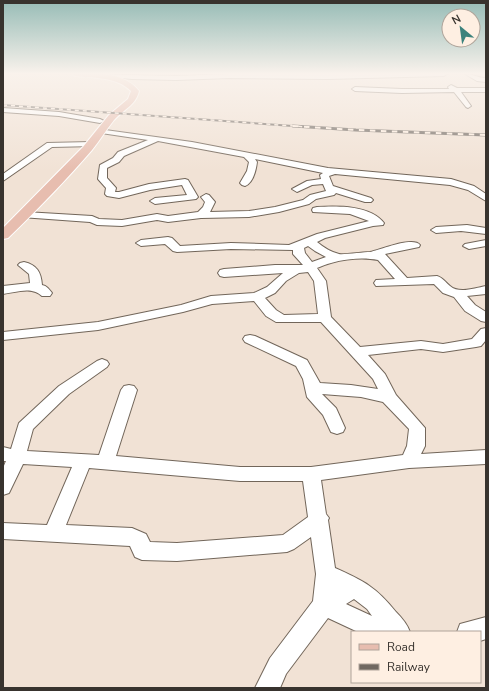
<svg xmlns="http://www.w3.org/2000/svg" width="489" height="691" font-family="'Nunito Sans',sans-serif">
<rect width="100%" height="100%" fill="#f1e2d5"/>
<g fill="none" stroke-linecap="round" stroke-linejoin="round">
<defs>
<g id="minor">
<path d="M 85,74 L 176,76 L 229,74 L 447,74 L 444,76 L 327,79 L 229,78 L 176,80 L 132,79 L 102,76 L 87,77 L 85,76 Z"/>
<path d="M 465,74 C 473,74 478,78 486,78 L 486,82 L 477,81 Z"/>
<path d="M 451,85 L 457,88 L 486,88 L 486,92 L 461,92 L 471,106 L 468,108 L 466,107 L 454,92 L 402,93 L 355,91 L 352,89 L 355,87 L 402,89 L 449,89 L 448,87 Z"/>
<path d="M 3,108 L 59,112 L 100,119 L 104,121 L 100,123 L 59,116 L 3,112 Z"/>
<path d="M 98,129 L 192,142 L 328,168 L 451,179 L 474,186 L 486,194 L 486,201 L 468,190 L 450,185 L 335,174 L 329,176 L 333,186 L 371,198 L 373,200 L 371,202 L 365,202 L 336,193 L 334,195 L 316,199 L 309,204 L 279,212 L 249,217 L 201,218 L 168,222 L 157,220 L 122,226 L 97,225 L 90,222 L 21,217 L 20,215 L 25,212 L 92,216 L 99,219 L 122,220 L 157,214 L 168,216 L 198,212 L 203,207 L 205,202 L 201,197 L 206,194 L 209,195 L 215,202 L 210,212 L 249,211 L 275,207 L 303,200 L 310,195 L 326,191 L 323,184 L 312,185 L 297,192 L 292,189 L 307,181 L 321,179 L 320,175 L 323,173 L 255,159 L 257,162 C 256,170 253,183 245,186 L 242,185 L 240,183 L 247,171 L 249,162 L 244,157 L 158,141 L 124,156 L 119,162 L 107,168 L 107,178 L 116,188 L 115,192 L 119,192 L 149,184 L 185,179 L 188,180 L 198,197 L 196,199 L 155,204 L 150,201 L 155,198 L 187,195 L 182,185 L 150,190 L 119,198 L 107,196 L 105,194 L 106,188 L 98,179 L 100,165 L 113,158 L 118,152 L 148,140 L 101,133 L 97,131 Z"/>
<path d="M 91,142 L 95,144 L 94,146 L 52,147 L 3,181 L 3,174 L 47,143 Z"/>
<path d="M 317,207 C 338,206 370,205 384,223 L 383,225 L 373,226 L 325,238 L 317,242 C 323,247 331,252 339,254 C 342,255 365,252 370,252 C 380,250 413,236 420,245 L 419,247 L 385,254 L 407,278 L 437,276 C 443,278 445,282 450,286 C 459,294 475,288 486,286 L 486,294 L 467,296 L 475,305 L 486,312 L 486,322 L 481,321 L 465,311 L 454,297 L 443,293 L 434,284 L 376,286 L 374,283 L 376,280 L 395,279 L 378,260 C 359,256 335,260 317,268 L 326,281 L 331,317 L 360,347 L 421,341 L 443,344 L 472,339 L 481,329 L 486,328 L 486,340 L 481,346 L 476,347 L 443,352 L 421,349 L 368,355 L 385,374 L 396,395 L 425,428 L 425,446 L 421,454 L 486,450 L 486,464 L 409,468 L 321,480 L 326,514 L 329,518 L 328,520 L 335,568 C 364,581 376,587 396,612 C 402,618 407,624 410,632 L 358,632 L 328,618 L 286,674 L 280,688 L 255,688 L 270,658 L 313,601 L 316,574 L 311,537 L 294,549 L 287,552 L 177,561 L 142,560 L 135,557 L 130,546 L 3,539 L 3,523 L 47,525 L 72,467 L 23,464 L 9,493 L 3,495 L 3,468 L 6,461 L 3,461 L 3,447 L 11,449 L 19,423 L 59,386 L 97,361 L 102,359 L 107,361 L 109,364 L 107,367 L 69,394 L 33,429 L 27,451 L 99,455 L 121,390 L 124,386 L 129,385 L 134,386 L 137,390 L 116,456 L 240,467 L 311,467 L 403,455 L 407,446 L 409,429 L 383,402 L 361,397 L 322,394 L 336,408 L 345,428 L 343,432 L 337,434 L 331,432 L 323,415 L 307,397 L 303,379 L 296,366 L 245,342 L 243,339 L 245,336 L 250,335 L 255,336 L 307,360 L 320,383 L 351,385 L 378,389 L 373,379 L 321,322 L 276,322 L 266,316 L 254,301 L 212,304 L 183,312 L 98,330 L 3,340 L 3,332 L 98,322 L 181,305 L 211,296 L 254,293 L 267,287 L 283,273 L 224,277 L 220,276 L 218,273 L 220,270 L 224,269 L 275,265 L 303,265 L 293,254 L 293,250 L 231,249 L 177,252 L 173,251 L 165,244 L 141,246 L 136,243 L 141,240 L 168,237 L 172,238 L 180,246 L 231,243 L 289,245 L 317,234 L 369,221 L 350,214 L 313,212 L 312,210 L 313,208 ZM 308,246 L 315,251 L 326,257 L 312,262 L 305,253 L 304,248 ZM 308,272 L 314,281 L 318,314 L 284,315 L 276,310 L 265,298 L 275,293 L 286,281 L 299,273 ZM 89,468 L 240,481 L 303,481 L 308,517 L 283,535 L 177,543 L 150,542 L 146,534 L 132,528 L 66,525 ZM 354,599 L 367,609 L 372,616 L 346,604 Z"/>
<path d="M 467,225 L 486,228 L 486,234 L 461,231 L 436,233 L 431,230 L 436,227 Z"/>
<path d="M 486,240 L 486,246 L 469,249 L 463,246 L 465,244 Z"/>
<path d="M 24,262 C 37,265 41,272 42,285 C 47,286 49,289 52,293 L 50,296 L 42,296 C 32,286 16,292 3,294 L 3,286 L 30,283 L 29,274 L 18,265 L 20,263 Z"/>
<path d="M 486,617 L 486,639 L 480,641 L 480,632 L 457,632 L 460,624 Z"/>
</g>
<path id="major" d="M 72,74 C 95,74 123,71 139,91 C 136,105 123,110 114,120 C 106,130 100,140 92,150 C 66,180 37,210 8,238 L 3,239 L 3,228 L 83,147 L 109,115 L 128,99 L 131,91 C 117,77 95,78 76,76 Z"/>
</defs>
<!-- minor casing -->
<use href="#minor" stroke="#72665a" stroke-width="2"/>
<!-- major casing -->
<use href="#major" stroke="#fff" stroke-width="2"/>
<!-- minor -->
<use href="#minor" fill="#fff" fill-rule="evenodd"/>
<!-- major -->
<use href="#major" fill="#e7bdaf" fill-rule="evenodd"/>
<defs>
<path id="rail-far1" d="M 3,105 L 307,127"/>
<path id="rail" d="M 293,126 L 356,130 L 486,135"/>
</defs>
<!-- rail-far1 casing -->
<use href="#rail-far1" stroke="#706861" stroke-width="2"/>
<!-- rail casing -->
<use href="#rail" stroke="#706861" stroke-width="3"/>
<!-- rail-far1 -->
<use href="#rail-far1" stroke="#feefe2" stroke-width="1.5" stroke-dasharray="4" stroke-linecap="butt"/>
<!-- rail -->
<use href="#rail" stroke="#feefe2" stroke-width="2" stroke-dasharray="5.5" stroke-linecap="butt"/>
</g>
<!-- sky -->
<linearGradient id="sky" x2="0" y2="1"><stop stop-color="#97bcb6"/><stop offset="0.43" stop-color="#f9f2ec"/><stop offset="1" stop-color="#f9f2ec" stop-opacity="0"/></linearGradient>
<rect width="489" height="171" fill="url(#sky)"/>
<!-- border -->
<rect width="489" height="691" fill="none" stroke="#38332e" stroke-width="8"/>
<!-- legend -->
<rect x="351" y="631" width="130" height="52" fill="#feefe2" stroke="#afa49a"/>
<rect x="359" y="644" width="20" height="6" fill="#e7bdaf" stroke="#afa49a"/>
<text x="387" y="651" font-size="12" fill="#38332e">Road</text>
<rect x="359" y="664" width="20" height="6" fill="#706861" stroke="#afa49a"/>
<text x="387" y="671" font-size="12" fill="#38332e">Railway</text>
<!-- north arrow -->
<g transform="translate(461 28) rotate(331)"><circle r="19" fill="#feefe2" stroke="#afa49a"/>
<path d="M0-3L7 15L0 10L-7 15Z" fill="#3b827c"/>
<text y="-6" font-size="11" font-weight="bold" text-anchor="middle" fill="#38332e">N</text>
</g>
</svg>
